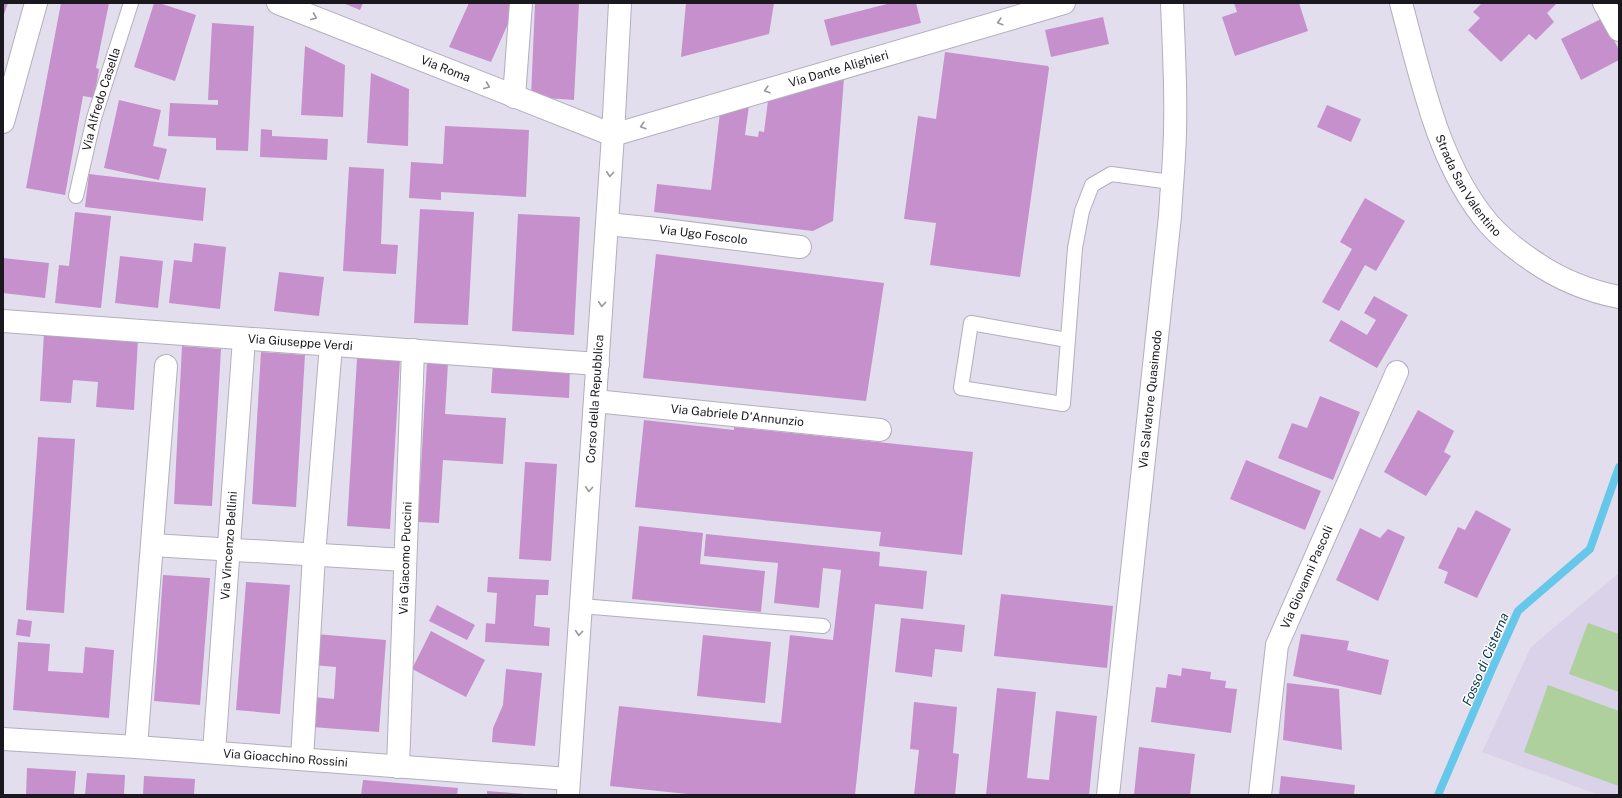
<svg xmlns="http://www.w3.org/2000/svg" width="1622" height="798" font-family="'Public Sans',sans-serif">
<rect width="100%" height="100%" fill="#e3deed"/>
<!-- built -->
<path fill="#d9d2e8" d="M 1619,573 L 1619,795 L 1599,795 L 1482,752 L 1531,647 Z"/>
<!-- green -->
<g fill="#add09d">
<path d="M 1588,623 L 1619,634 L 1619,692 L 1569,674 Z"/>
<path d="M 1548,685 L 1619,711 L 1619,786 L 1524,752 Z"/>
</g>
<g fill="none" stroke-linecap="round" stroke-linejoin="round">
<!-- stream -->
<path stroke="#65c7e9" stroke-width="8" d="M 1438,795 L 1492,669 L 1518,611 L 1590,549 L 1619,467"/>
</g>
<!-- building -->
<g fill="#c690cc">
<path d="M 3,3 L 8,3 L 3,17 Z"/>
<path d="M 61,3 L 109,3 L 96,68 L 99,69 L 94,98 L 83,96 L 65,195 L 26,188 Z"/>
<path d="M 154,3 L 159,3 L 196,15 L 175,81 L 134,67 Z"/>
<path d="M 343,3 L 363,3 L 360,10 Z"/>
<path d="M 469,3 L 513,3 L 511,17 L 491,62 L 449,47 Z"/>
<path d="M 535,3 L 579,3 L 574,100 L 531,97 Z"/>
<path d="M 686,3 L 774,3 L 769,34 L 681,57 Z"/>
<path d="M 891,3 L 916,3 L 921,23 L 831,46 L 824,20 Z"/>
<path d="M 1234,3 L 1299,3 L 1308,31 L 1235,56 L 1222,17 L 1237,12 Z"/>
<path d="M 1482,3 L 1557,3 L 1547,13 L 1554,22 L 1536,40 L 1529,34 L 1501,62 L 1468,30 L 1480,18 L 1473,12 Z"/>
<path d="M 1103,17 L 1109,44 L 1051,57 L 1045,30 Z"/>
<path d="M 1603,18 L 1619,50 L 1619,60 L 1581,80 L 1561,39 Z"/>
<path d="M 212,23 L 254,26 L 248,151 L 216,150 L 216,138 L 168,136 L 170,103 L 218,105 L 218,100 L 208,100 Z"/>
<path d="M 305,46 L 345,65 L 343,117 L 301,115 Z"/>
<path d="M 945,52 L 1048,66 L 1049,68 L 1020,277 L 930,265 L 936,223 L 904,219 L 918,116 L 936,119 Z"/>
<path d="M 371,73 L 409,89 L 408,146 L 367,143 Z"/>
<path d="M 844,78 L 833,221 L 813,231 L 654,212 L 657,184 L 711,190 L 720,112 L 749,105 L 745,135 L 758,137 L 759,131 L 764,132 L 768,101 Z"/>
<path d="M 119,100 L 161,110 L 153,146 L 167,149 L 159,180 L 104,168 Z"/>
<path d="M 1327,105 L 1361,119 L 1351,142 L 1317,127 Z"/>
<path d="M 445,126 L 529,130 L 526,197 L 441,192 L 441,200 L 409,198 L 411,162 L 443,164 Z"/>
<path d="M 261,129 L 272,130 L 272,136 L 328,139 L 327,160 L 260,157 Z"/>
<path d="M 349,167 L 384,169 L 381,244 L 398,245 L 396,274 L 343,271 Z"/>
<path d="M 89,174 L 206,188 L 203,221 L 85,207 Z"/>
<path d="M 1365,198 L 1405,221 L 1376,271 L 1365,265 L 1339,311 L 1322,302 L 1352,249 L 1340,242 Z"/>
<path d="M 420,209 L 474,212 L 468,325 L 414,323 Z"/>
<path d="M 75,212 L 111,216 L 101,308 L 55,303 L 59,265 L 69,266 Z"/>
<path d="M 518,214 L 580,217 L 574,335 L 512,331 Z"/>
<path d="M 194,243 L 226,247 L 220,309 L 169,303 L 174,260 L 192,262 Z"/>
<path d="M 656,254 L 884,283 L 866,401 L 643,378 Z"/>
<path d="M 120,256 L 163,261 L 158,308 L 115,303 Z"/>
<path d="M 3,258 L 49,263 L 45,298 L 3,293 Z"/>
<path d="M 279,272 L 324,277 L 319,316 L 274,311 Z"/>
<path d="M 1374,296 L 1408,315 L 1377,368 L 1329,341 L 1341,320 L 1367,335 L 1376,320 L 1364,313 Z"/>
<path d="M 44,333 L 138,339 L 134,410 L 96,407 L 98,382 L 73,380 L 71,403 L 40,401 Z"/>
<path d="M 182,346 L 221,349 L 212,506 L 174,504 Z"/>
<path d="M 261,352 L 305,355 L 296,507 L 252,504 Z"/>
<path d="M 357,358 L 400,360 L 390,529 L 347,526 Z"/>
<path d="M 427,361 L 448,363 L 445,414 L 506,418 L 503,464 L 443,460 L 439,523 L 418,522 Z"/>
<path d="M 493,362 L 570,366 L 569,398 L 491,393 Z"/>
<path d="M 1320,396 L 1360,412 L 1333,480 L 1278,458 L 1292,423 L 1307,428 Z"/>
<path d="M 1418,410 L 1454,431 L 1444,452 L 1451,456 L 1426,496 L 1384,472 Z"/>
<path d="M 644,420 L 734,430 L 734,427 L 973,452 L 962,555 L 879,546 L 881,532 L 635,507 Z"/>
<path d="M 38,437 L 75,439 L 64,613 L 26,610 Z"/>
<path d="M 1246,460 L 1321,491 L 1305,530 L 1230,499 Z"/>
<path d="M 525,462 L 557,464 L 551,561 L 519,559 Z"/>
<path d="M 1476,510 L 1511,529 L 1477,598 L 1444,583 L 1448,572 L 1438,568 L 1458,527 L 1465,530 Z"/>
<path d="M 639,526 L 703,533 L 700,564 L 765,571 L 761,612 L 632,599 Z"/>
<path d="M 1360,528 L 1380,538 L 1388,529 L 1405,537 L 1378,601 L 1336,580 Z"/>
<path d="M 706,534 L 880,552 L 879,566 L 927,571 L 923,609 L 875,604 L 855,795 L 697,795 L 610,786 L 619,706 L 781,723 L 790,635 L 833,640 L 841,570 L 823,568 L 819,608 L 774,603 L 778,563 L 704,556 Z"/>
<path d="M 163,575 L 210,578 L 200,705 L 154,701 Z"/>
<path d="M 488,577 L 549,580 L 548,595 L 536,595 L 534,626 L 550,628 L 549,646 L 485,642 L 486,623 L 495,624 L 497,593 L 487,592 Z"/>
<path d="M 246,582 L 290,585 L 280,714 L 236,710 Z"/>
<path d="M 1001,594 L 1113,606 L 1107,668 L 994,656 Z"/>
<path d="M 437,605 L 475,625 L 467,640 L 429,621 Z"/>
<path d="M 901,618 L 965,625 L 962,652 L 935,649 L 932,677 L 895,672 Z"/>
<path d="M 18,619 L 32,621 L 30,637 L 16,635 Z"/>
<path d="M 431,631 L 485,660 L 466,697 L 412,669 Z"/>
<path d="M 316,634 L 386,640 L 379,732 L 312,727 L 314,697 L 334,699 L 336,667 L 313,665 Z"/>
<path d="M 1301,634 L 1349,641 L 1347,650 L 1389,660 L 1381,695 L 1293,676 Z"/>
<path d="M 703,635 L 771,642 L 765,703 L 697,696 Z"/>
<path d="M 18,642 L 50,644 L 48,671 L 83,673 L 85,647 L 114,650 L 109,718 L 13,710 Z"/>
<path d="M 1182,668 L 1211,672 L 1210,679 L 1226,681 L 1225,688 L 1237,689 L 1231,733 L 1151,722 L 1156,687 L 1166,688 L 1168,674 L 1181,676 Z"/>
<path d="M 506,669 L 542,673 L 535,746 L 492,742 L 493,728 L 503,705 Z"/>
<path d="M 1287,683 L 1339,689 L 1342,750 L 1283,740 Z"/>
<path d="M 997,688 L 1036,692 L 1027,778 L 1049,780 L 1056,711 L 1097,716 L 1089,795 L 986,795 Z"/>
<path d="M 914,702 L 957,707 L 953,753 L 959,754 L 955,795 L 914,795 L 919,750 L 910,749 Z"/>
<path d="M 1139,747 L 1195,754 L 1190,795 L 1134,795 Z"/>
<path d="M 27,768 L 76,771 L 74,795 L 26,795 Z"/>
<path d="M 87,773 L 125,775 L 124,795 L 85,795 Z"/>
<path d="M 144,776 L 195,779 L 194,795 L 143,795 Z"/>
<path d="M 1281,776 L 1355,785 L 1354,795 L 1279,795 Z"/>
<path d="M 363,780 L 458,788 L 457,795 L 361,795 Z"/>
<path d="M 487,791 L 524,794 L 524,795 L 487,795 Z"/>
</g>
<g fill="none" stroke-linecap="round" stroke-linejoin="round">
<defs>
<g id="service">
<path id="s1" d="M 76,196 L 94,118 L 131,3"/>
<path d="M 1067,340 L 971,323 L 961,388 L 1063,404 L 1075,248 L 1082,211 L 1092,185 L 1111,174 L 1171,182"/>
<path d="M 581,606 L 823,626"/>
</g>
<g id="minor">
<path id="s2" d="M 278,3 L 613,135"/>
<path id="s3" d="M 1401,3 C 1421,77 1438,165 1489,224 C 1502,239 1517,250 1533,261 C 1559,279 1588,291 1619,297"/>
<path d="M 1604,3 L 1619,30"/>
<path d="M 514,97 L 521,3"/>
<path id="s4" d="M 613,135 L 1064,3"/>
<path id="s5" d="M 607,224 L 657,229 L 800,247"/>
<path id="s6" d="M 3,321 L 598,364"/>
<path id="s7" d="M 595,401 L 880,430"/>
<path d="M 152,545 L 405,560"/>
<path id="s8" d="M 3,739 L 136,747 L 568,779"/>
<path d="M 136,747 L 166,366"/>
<path id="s9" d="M 214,752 L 244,339"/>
<path d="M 302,759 L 314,555 L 331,345"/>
<path id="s10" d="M 398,767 L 413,350"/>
<path id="s11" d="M 568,795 L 613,135 L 620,3"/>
<path id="s12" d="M 1108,795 L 1170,216 C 1171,196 1173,176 1174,156 C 1177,105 1174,54 1172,3"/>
<path id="s13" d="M 1260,795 L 1277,645 L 1397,372"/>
</g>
<path id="tertiary" d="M 3,122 L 36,3"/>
</defs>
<!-- service casing -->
<use href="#service" stroke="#b3aebc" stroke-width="16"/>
<!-- minor casing -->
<use href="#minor" stroke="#b3aebc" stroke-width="24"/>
<!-- tertiary casing -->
<use href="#tertiary" stroke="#b3aebc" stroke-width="24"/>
<!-- service -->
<use href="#service" stroke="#fff" stroke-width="14"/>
<!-- minor -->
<use href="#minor" stroke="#fff" stroke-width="22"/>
<!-- tertiary -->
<use href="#tertiary" stroke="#fff" stroke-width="22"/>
</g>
<!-- one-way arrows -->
<defs><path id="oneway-chevron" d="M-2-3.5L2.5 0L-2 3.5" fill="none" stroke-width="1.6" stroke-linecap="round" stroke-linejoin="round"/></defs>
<g stroke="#98979a">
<use href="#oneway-chevron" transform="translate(314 17) rotate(22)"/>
<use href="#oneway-chevron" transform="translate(1000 22) rotate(164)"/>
<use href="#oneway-chevron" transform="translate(487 86) rotate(22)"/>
<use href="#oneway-chevron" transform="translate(767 90) rotate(164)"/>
<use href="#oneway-chevron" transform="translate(643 126) rotate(163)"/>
<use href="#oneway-chevron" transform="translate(610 174) rotate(94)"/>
<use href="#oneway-chevron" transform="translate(602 304) rotate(94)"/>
<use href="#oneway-chevron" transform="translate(589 489) rotate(94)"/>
<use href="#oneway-chevron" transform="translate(579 633) rotate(94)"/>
</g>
<g text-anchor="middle" stroke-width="3" stroke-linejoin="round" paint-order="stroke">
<!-- street labels -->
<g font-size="12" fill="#1a181e" stroke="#fff">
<text dy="4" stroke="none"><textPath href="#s2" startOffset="180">Via Roma</textPath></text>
<text dy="4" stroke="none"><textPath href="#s4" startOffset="235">Via Dante Alighieri</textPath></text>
<text dy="4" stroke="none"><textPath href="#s1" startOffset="100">Via Alfredo Casella</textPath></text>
<text dy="4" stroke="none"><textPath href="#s3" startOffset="196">Strada San Valentino</textPath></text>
<text dy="4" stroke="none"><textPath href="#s5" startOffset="97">Via Ugo Foscolo</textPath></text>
<text dy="4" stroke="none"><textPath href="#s6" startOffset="298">Via Giuseppe Verdi</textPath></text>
<text dy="4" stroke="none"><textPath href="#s11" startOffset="397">Corso della Repubblica</textPath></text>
<text dy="4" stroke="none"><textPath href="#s12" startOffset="398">Via Salvatore Quasimodo</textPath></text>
<text dy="4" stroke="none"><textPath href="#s7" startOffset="143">Via Gabriele D'Annunzio</textPath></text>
<text dy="4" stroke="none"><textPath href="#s9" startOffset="207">Via Vincenzo Bellini</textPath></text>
<text dy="4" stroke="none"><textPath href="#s10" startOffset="209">Via Giacomo Puccini</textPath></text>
<text dy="4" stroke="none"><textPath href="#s13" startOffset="225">Via Giovanni Pascoli</textPath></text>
<text dy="4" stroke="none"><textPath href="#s8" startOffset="283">Via Gioacchino Rossini</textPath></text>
</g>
<!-- water labels -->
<g font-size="13" font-style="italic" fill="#053543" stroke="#fff">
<text transform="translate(1485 659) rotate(-67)" y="5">Fosso di Cisterna</text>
</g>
</g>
<!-- border -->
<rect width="1622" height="798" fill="none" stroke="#1a181e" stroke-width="8"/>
</svg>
